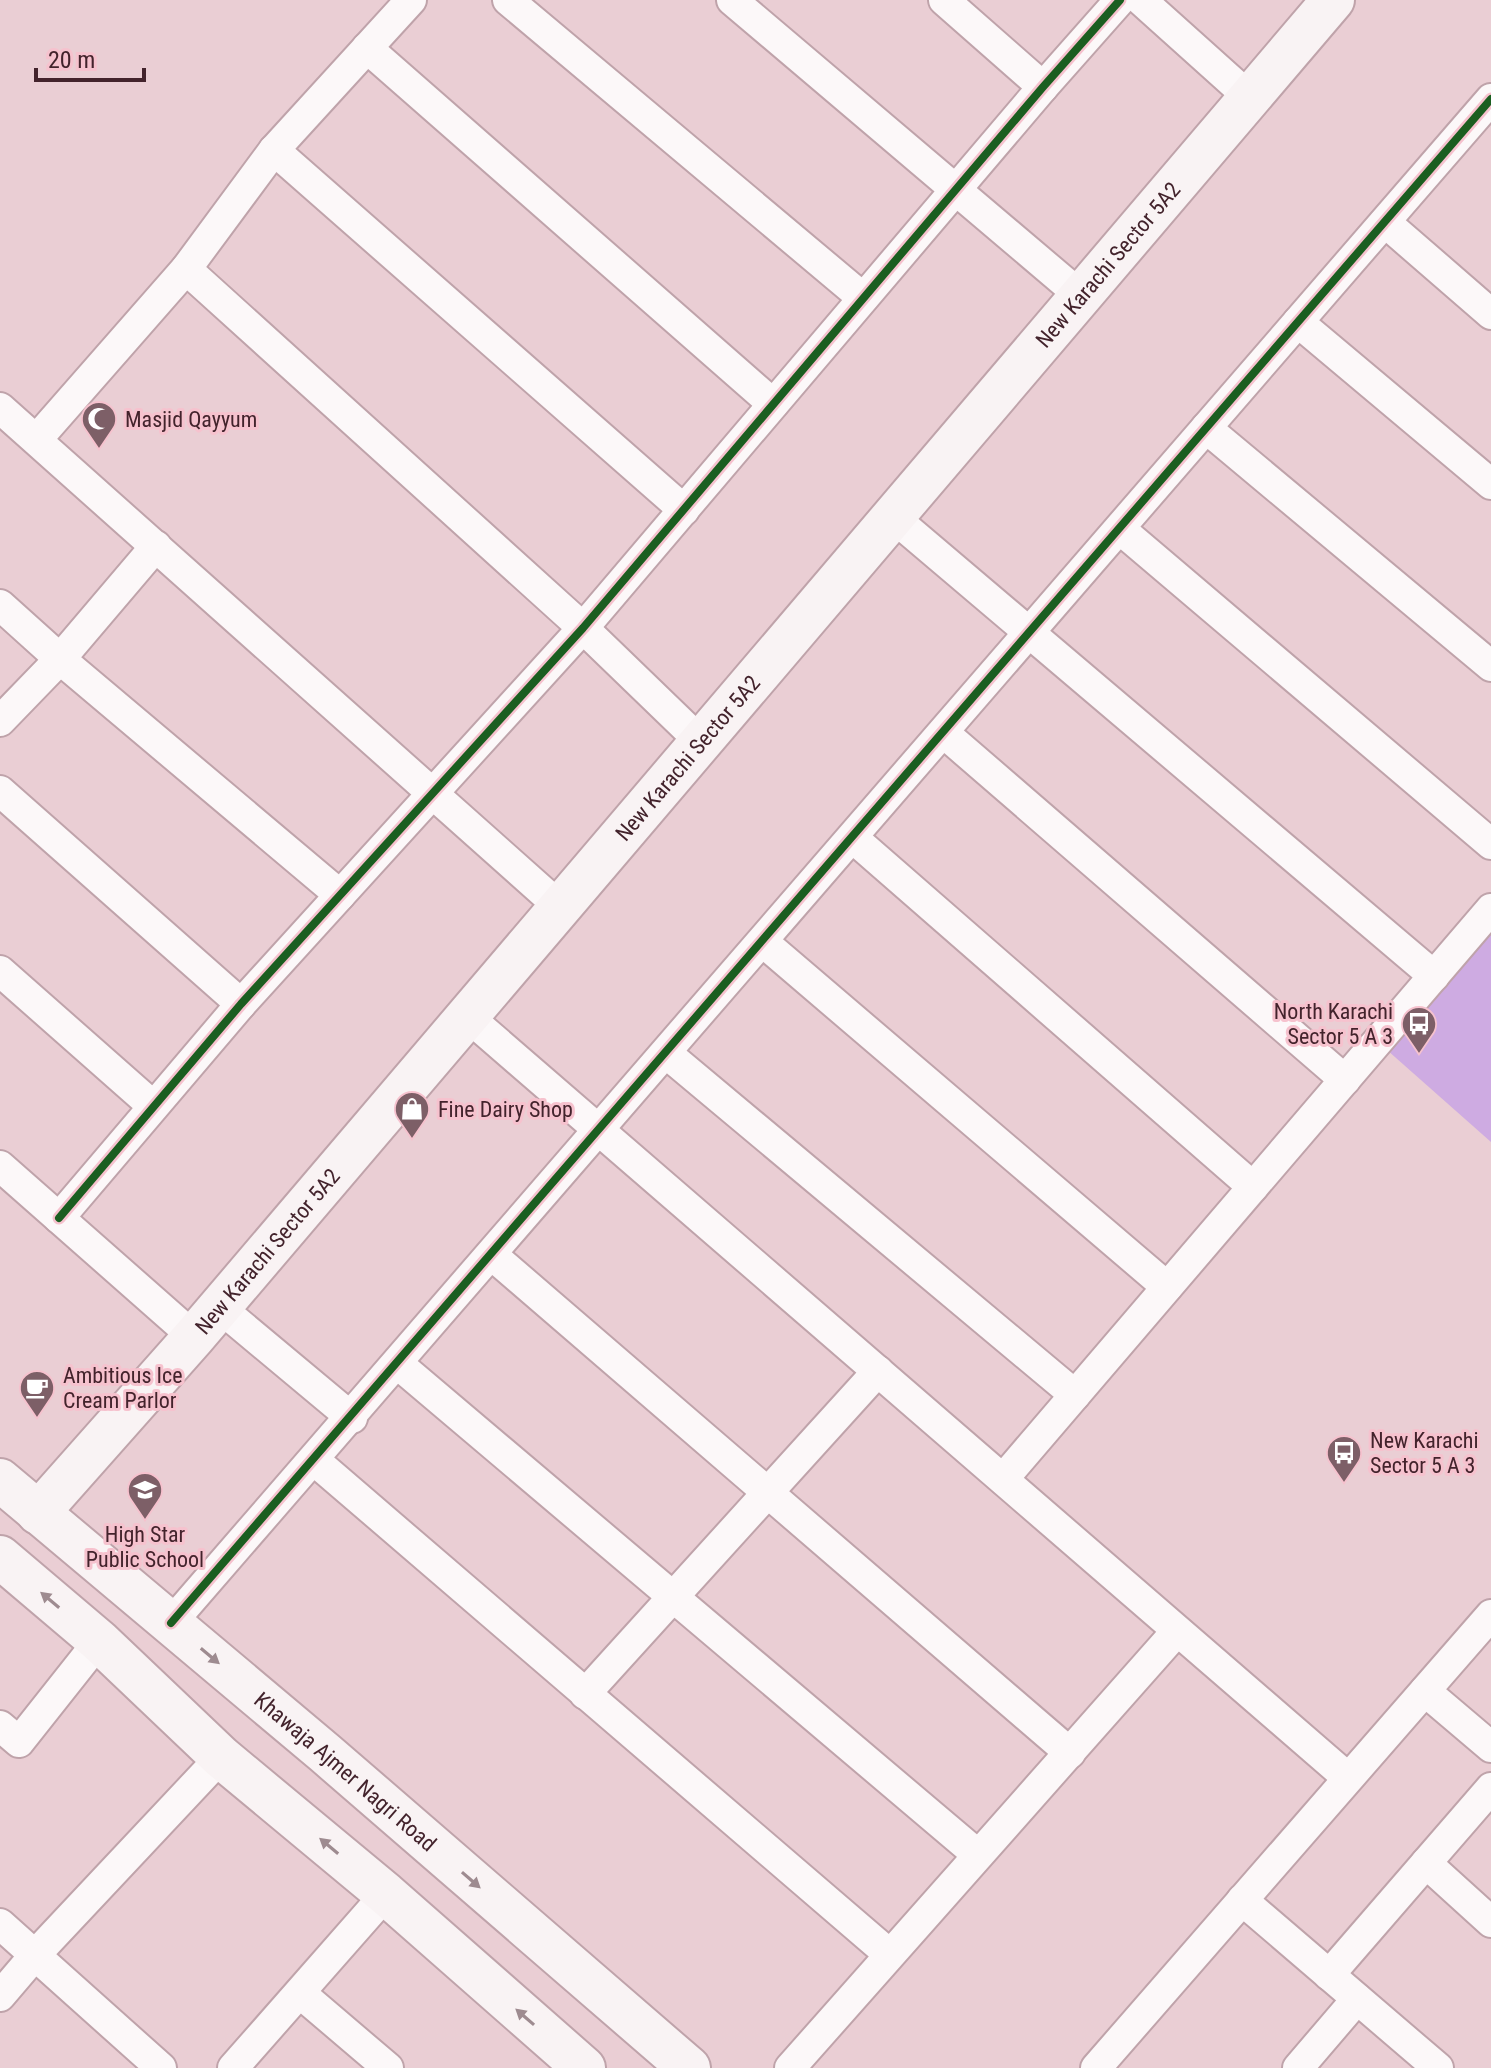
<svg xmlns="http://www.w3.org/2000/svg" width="1491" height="2068" font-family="'Roboto Condensed',sans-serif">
<rect width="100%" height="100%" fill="#eaced4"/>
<!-- green -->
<path fill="#ceabe2" d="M 1491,915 L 1491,1142 L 1378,1042 Z"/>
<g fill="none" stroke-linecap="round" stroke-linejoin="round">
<defs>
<g id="street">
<path d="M 508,0 L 863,298"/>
<path d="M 732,0 L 1081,296"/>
<path d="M 944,0 L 1043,87"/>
<path d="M 1141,0 L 1249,97"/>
<path d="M 367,48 L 773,404"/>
<path d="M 274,150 L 684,510"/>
<path d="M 1385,222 L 1491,314"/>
<path d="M 186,269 L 583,628 L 701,742"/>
<path d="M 1298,322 L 1491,484"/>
<path d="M 0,408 L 560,907"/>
<path d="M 1206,428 L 1491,666"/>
<path d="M 37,439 L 186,269 L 274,150 L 411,0"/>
<path d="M 893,517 L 1434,976"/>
<path d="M 1120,529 L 1491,844"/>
<path d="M 0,605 L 60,659 L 340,895"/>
<path d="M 0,721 L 60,659 L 156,546"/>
<path d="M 944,733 L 1345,1080"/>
<path d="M 0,791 L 241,1004"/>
<path d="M 853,838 L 1253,1187"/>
<path d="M 763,942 L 1167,1287"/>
<path d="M 0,971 L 153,1106"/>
<path d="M 467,1016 L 1348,1778"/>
<path d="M 666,1053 L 1075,1395"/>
<path d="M 0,1166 L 194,1337"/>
<path d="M 59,1218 L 241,1004 L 583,628 L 1043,87 L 1120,0"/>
<path d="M 492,1255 L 1070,1753"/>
<path d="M 219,1307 L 352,1418"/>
<path d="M 398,1364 L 978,1855"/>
<path d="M 314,1460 L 889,1954"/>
<path d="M 1003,1479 L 1491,909"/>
<path d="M 171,1623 L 1491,99"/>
<path d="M 1425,1691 L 1491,1747"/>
<path d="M 585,1694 L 878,1371"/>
<path d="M 0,1726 L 19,1742 L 99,1641"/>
<path d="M 1426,1863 L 1491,1922"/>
<path d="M 1242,1900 L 1438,2068"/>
<path d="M 0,1924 L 161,2068"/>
<path d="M 1329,1975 L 1491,1788"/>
<path d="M 300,1993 L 388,2068"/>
<path d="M 0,1996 L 35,1955 L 221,1757"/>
<path d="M 233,2068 L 386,1894"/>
<path d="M 790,2068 L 1177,1631"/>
<path d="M 1096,2068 L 1491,1615"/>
<path d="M 1298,2068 L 1357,1999"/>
</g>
<g id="secondary">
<path id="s1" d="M 0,1480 L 325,1753 L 689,2068"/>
<path id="s2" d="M 38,1513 L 194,1337 L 1333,0"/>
<path d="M 0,1557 L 99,1641 L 221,1757 L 386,1894 L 584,2068"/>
</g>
</defs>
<!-- street casing -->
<use href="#street" stroke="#bfa3aa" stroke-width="34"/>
<!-- secondary casing -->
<use href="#secondary" stroke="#bfa3aa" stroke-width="46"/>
<!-- street -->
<use href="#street" stroke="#fcf8f9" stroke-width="30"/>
<!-- secondary -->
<use href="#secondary" stroke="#f9f3f4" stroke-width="42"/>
<defs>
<g id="cycleway">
<path d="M 59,1218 L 241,1004 L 583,628 L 1043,87 L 1120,0"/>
<path d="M 171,1623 L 1491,99"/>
</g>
</defs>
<!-- cycleway casing -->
<use href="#cycleway" stroke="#f6c2ce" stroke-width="13"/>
<!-- cycleway -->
<use href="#cycleway" stroke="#1b5e20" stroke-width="8"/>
</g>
<!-- one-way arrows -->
<defs><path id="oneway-solid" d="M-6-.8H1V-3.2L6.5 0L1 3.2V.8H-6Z" transform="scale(2)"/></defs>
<g fill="#9e8b90">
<use href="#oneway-solid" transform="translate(50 1600) rotate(-140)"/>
<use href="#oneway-solid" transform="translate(210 1656) rotate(40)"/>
<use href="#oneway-solid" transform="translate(329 1846) rotate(-140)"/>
<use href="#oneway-solid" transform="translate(471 1880) rotate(41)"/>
<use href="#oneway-solid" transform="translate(525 2017) rotate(-139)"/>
</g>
<!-- icons -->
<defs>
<symbol id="mosque-pin" viewBox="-11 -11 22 30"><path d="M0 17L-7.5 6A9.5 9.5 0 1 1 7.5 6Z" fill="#7d5f67" stroke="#f6c2ce"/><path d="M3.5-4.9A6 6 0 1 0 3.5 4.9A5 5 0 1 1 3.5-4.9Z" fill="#fff"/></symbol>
<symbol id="bus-pin" viewBox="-11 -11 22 30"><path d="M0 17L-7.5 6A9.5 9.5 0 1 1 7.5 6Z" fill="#7d5f67" stroke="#f6c2ce"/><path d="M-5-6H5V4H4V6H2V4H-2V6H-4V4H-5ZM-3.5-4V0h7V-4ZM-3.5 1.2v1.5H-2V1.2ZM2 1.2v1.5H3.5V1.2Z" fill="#fff"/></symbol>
<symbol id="shop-pin" viewBox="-11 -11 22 30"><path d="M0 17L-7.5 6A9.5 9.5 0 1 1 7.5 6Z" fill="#7d5f67" stroke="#f6c2ce"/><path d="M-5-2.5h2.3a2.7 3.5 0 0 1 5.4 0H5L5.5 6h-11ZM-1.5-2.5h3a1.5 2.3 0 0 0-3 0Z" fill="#fff"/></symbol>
<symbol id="cafe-pin" viewBox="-11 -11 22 30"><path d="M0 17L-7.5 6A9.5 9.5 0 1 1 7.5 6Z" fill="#7d5f67" stroke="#f6c2ce"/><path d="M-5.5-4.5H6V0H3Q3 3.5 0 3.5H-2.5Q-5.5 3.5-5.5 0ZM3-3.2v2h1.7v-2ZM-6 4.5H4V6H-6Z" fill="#fff"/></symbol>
<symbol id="school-pin" viewBox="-11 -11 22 30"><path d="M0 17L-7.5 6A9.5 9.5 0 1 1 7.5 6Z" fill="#7d5f67" stroke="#f6c2ce"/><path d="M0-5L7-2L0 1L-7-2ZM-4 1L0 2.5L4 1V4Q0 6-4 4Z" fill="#fff"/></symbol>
</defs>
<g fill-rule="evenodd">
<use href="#mosque-pin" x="79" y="399" width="40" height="54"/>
<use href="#bus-pin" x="1399" y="1004" width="40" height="54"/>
<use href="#shop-pin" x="392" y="1089" width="40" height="54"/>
<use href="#cafe-pin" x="17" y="1368" width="40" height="54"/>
<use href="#bus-pin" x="1324" y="1433" width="40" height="54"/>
<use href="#school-pin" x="125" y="1470" width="40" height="54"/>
</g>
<g text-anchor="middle" stroke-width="6" stroke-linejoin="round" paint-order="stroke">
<!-- street labels -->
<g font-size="22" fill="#43232c" stroke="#f6c2ce">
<text dy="8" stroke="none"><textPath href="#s2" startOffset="1644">New Karachi Sector 5A2</textPath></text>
<text dy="8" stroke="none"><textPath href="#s2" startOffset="996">New Karachi Sector 5A2</textPath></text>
<text dy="8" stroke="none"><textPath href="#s2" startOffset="348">New Karachi Sector 5A2</textPath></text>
<text dy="8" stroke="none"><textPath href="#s1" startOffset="452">Khawaja Ajmer Nagri Road</textPath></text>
</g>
<!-- poi labels -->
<g font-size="22" fill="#43232c" stroke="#f6c2ce" text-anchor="start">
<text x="125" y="427">Masjid Qayyum</text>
<text x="1393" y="1019" text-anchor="end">North Karachi<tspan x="1393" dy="25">Sector 5 A 3</tspan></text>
<text x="438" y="1117">Fine Dairy Shop</text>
<text x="63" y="1383">Ambitious Ice<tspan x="63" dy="25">Cream Parlor</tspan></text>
<text x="1370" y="1448">New Karachi<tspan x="1370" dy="25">Sector 5 A 3</tspan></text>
<text x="145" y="1542" text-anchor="middle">High Star<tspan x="145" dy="25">Public School</tspan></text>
</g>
</g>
<!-- scale -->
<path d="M36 68v12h108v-12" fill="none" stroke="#43232c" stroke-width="4"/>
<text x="48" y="68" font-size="24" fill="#43232c" stroke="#f6c2ce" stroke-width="6" paint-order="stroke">20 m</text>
</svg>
